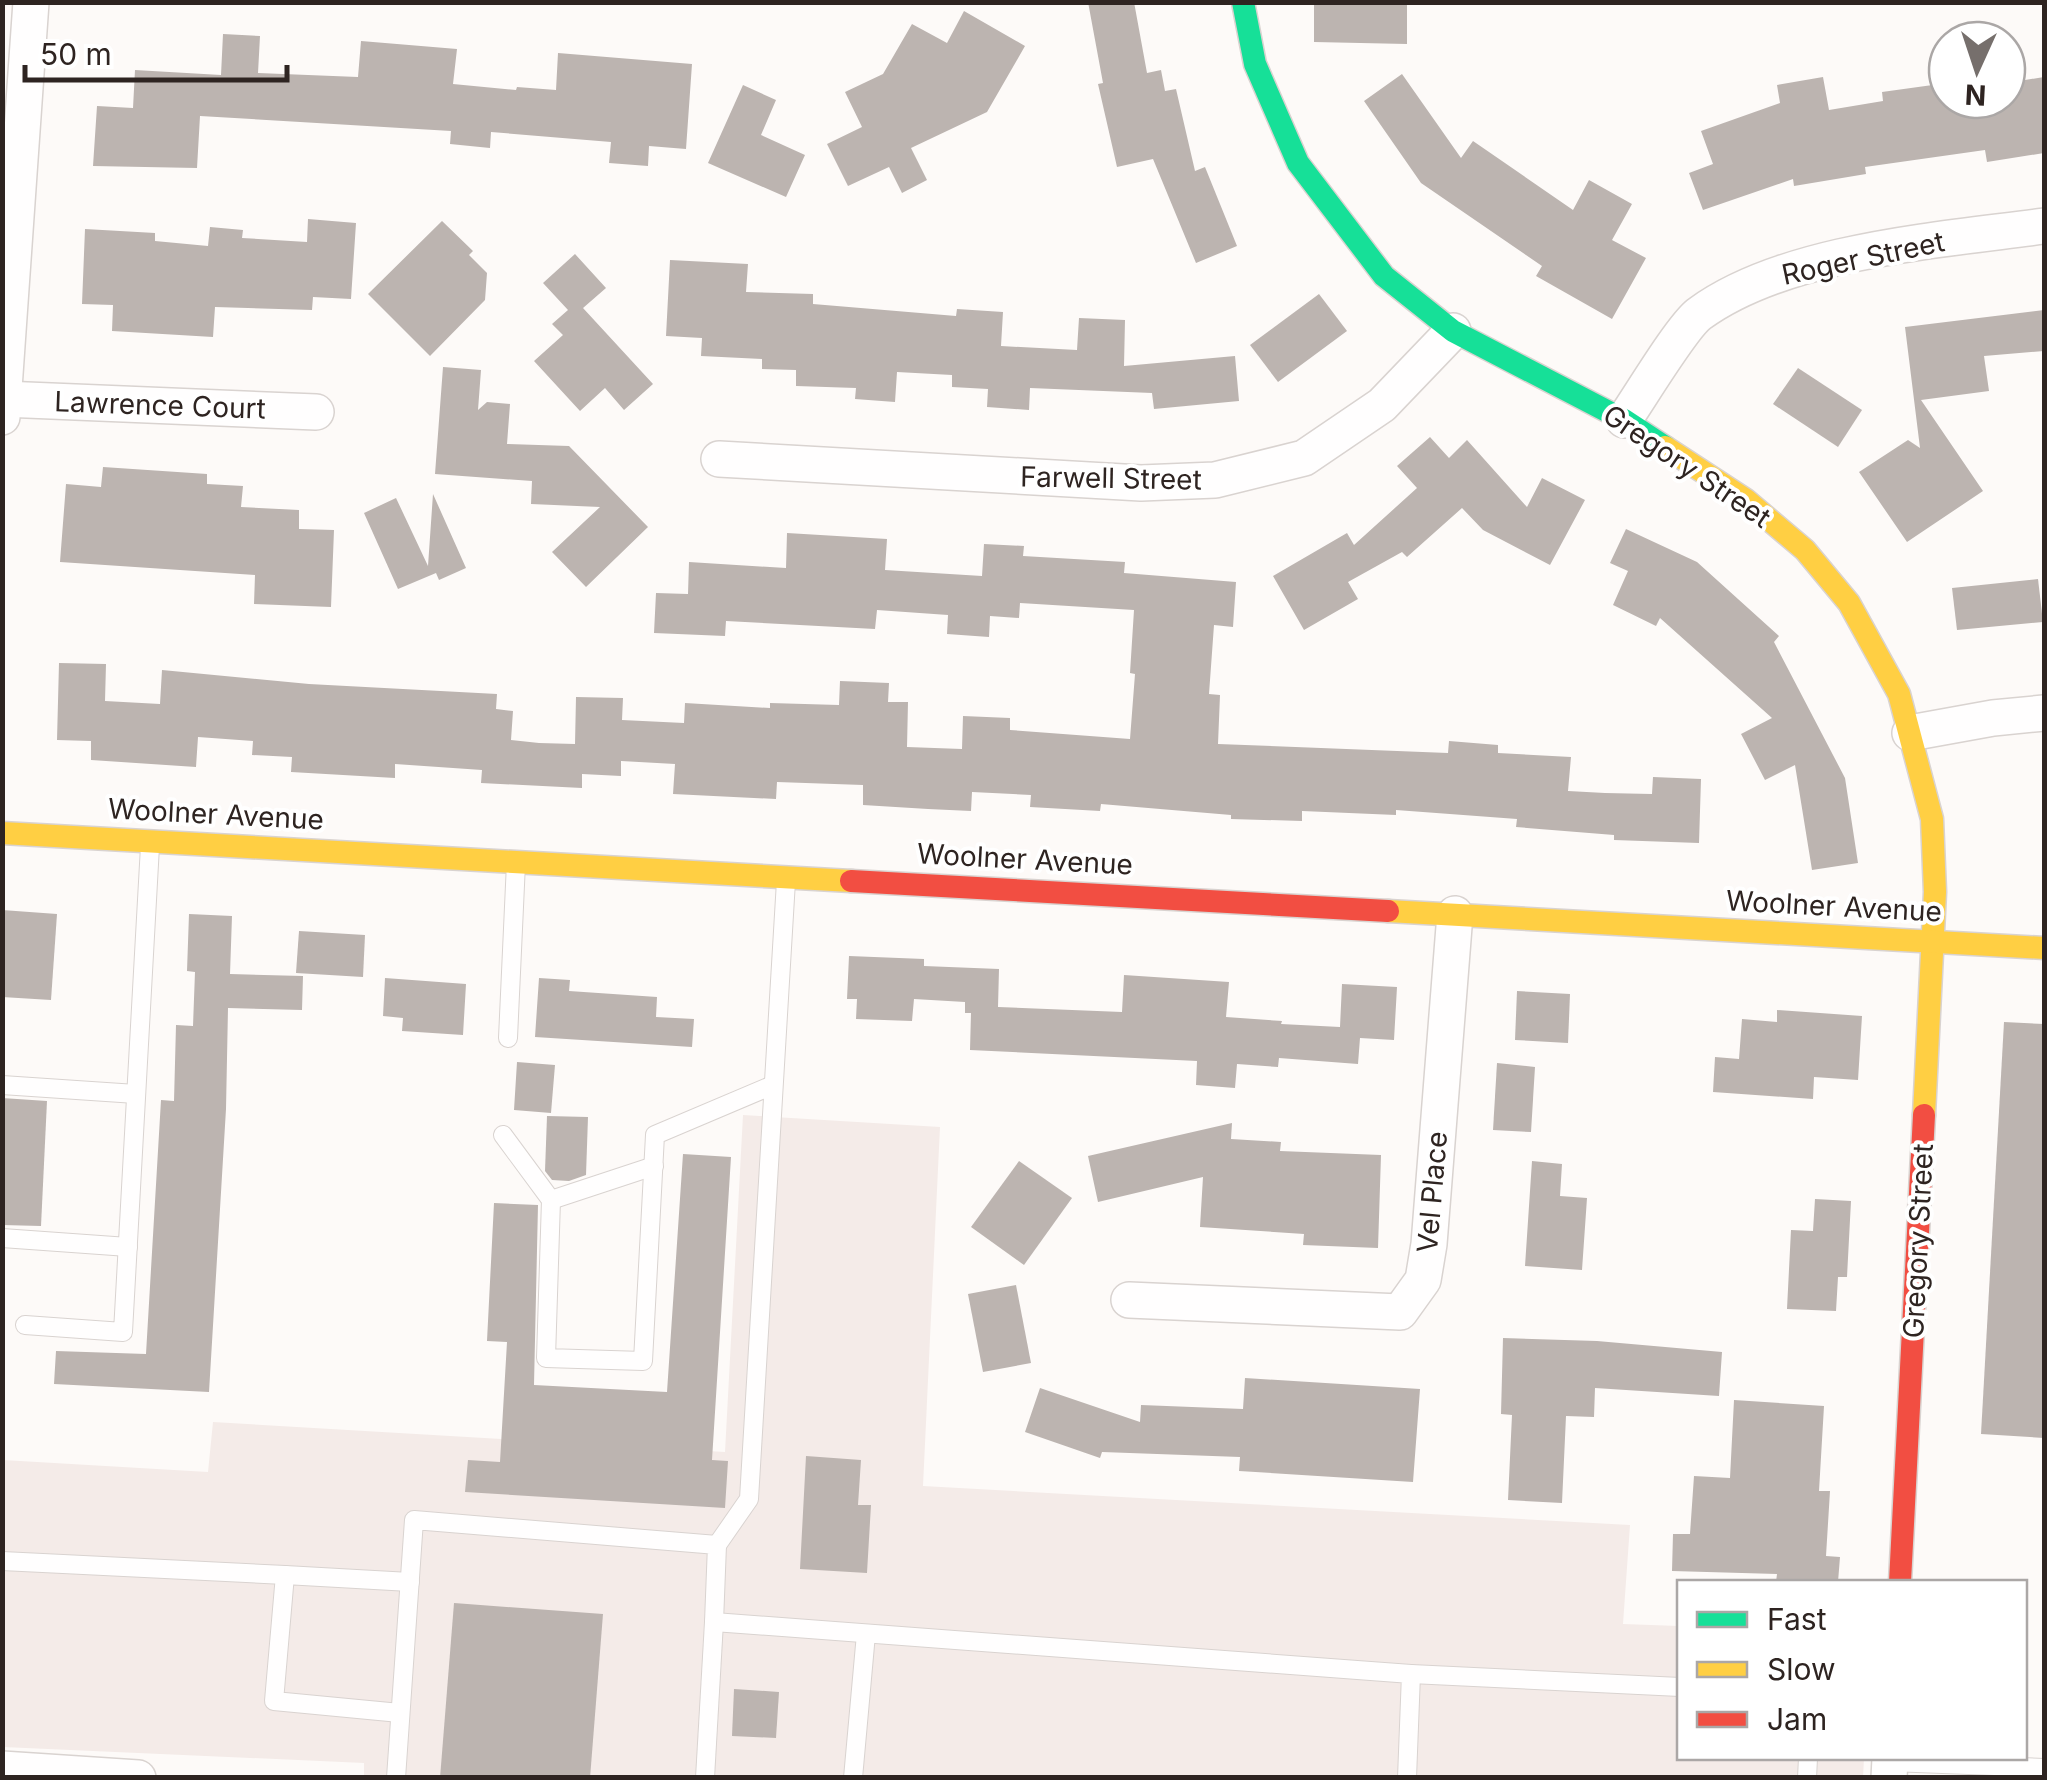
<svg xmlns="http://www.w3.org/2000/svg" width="2047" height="1780" font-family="Inter,sans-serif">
<rect width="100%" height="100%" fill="#fdfaf8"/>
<!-- built -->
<path fill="#f4ebe8" d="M 743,1115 L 940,1127 L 923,1486 L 1630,1525 L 1623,1624 L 1679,1626 L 1680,1758 L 1864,1758 L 1863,1778 L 364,1778 L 364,1763 L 3,1747 L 3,1460 L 208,1472 L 213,1422 L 725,1452 Z"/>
<!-- building -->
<g fill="#bcb4b0">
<path d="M 1088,2 L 1134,2 L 1147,73 L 1161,70 L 1165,91 L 1176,89 L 1195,171 L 1205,167 L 1237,246 L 1196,263 L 1153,159 L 1117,167 L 1098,84 L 1103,83 Z"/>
<path d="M 1314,2 L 1407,2 L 1407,44 L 1314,42 Z"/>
<path d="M 964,11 L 1025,46 L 987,112 L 911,148 L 927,180 L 902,193 L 889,167 L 848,186 L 827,144 L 862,127 L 845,92 L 883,74 L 912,24 L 947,43 Z"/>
<path d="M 223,34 L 260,36 L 258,73 L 358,77 L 361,41 L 457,49 L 453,84 L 516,90 L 517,87 L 556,90 L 558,53 L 692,64 L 686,149 L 649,146 L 648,166 L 609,163 L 611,142 L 491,132 L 490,148 L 450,144 L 451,131 L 200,116 L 197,168 L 93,166 L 97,106 L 133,108 L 135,70 L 221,75 Z"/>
<path d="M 1402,74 L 1461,158 L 1473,141 L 1573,210 L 1589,180 L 1632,204 L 1612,240 L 1646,258 L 1612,319 L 1536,276 L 1542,266 L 1421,183 L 1364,101 Z"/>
<path d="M 1823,77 L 1829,110 L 1883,101 L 1882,92 L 1947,83 L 1947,100 L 2007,100 L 2007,83 L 2044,77 L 2044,153 L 1987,162 L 1985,150 L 1865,167 L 1866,174 L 1794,186 L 1793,179 L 1703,210 L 1689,173 L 1713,164 L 1701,131 L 1780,103 L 1777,85 Z"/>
<path d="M 743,85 L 776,100 L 761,135 L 805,155 L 786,197 L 708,163 Z"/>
<path d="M 308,219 L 356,223 L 351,299 L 313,297 L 312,310 L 215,307 L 213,337 L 112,331 L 113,305 L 82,304 L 85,229 L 155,233 L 155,241 L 208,246 L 210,227 L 243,230 L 242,238 L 307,242 Z"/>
<path d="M 442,221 L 473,251 L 469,255 L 487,273 L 485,300 L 430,356 L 368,294 Z"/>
<path d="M 575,254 L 606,288 L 583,308 L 653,384 L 624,410 L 605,388 L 580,411 L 534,361 L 563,335 L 552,324 L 568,310 L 543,283 Z"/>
<path d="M 670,260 L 748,264 L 746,292 L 813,294 L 813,304 L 956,316 L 957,309 L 1003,312 L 1001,346 L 1077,350 L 1079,318 L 1125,320 L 1124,366 L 1235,356 L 1239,401 L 1154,409 L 1152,393 L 1030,388 L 1029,410 L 987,407 L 988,389 L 952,387 L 952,375 L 897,372 L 895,402 L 855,399 L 856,388 L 796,386 L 796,370 L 762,369 L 762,359 L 701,356 L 702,338 L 666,336 Z"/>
<path d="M 1319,294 L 1347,331 L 1278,382 L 1250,345 Z"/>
<path d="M 2044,310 L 2044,351 L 1984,356 L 1989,391 L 1921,400 L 1983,491 L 1907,542 L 1859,472 L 1908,440 L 1920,448 L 1905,327 Z"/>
<path d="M 443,367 L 481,370 L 478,410 L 487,402 L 510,404 L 507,444 L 569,446 L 648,527 L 586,587 L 552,552 L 600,507 L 531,504 L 532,481 L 435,474 Z"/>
<path d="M 1798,368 L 1862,410 L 1838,447 L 1773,404 Z"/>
<path d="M 1430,437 L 1449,458 L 1467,440 L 1527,507 L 1542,478 L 1585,500 L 1550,565 L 1483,530 L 1462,508 L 1407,557 L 1402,552 L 1348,582 L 1358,599 L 1304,630 L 1273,576 L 1347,533 L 1354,545 L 1417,488 L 1397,466 Z"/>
<path d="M 103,467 L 207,474 L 207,484 L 243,486 L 241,507 L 299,510 L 299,529 L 334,530 L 331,607 L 254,604 L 255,575 L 60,562 L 66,484 L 101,487 Z"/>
<path d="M 433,494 L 466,568 L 439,580 L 436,573 L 398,589 L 364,513 L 396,498 L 428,566 Z"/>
<path d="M 1626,529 L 1697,562 L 1779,636 L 1774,642 L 1845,778 L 1858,863 L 1812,870 L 1795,765 L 1765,780 L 1741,734 L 1772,718 L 1660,618 L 1656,626 L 1613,605 L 1628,571 L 1610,563 Z"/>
<path d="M 787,533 L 887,539 L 885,570 L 982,576 L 984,544 L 1024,546 L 1023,556 L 1125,562 L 1124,573 L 1236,582 L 1233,627 L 1214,625 L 1209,694 L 1220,695 L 1218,744 L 1448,753 L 1449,741 L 1498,745 L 1498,753 L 1571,757 L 1568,791 L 1605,793 L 1652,794 L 1653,777 L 1701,779 L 1699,843 L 1614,840 L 1614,835 L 1516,827 L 1517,819 L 1396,810 L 1396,815 L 1302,811 L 1302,821 L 1231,819 L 1231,815 L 1101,804 L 1100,811 L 1030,807 L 1031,795 L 972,792 L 971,811 L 928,809 L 863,805 L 863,785 L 777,782 L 776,799 L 673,794 L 675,764 L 621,761 L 621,776 L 582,774 L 582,788 L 481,783 L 482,770 L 395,764 L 395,778 L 291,772 L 292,757 L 252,755 L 253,741 L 198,737 L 196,767 L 91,760 L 91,741 L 57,740 L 59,663 L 106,664 L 105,701 L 160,704 L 162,670 L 309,684 L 497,694 L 496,709 L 513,711 L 511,740 L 539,743 L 575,744 L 576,697 L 623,698 L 622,720 L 684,723 L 685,703 L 770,708 L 770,703 L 839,705 L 840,681 L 889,683 L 888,702 L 908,702 L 907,747 L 962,749 L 963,716 L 1010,718 L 1010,730 L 1130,739 L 1135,674 L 1130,673 L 1134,610 L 1020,603 L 1019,618 L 990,616 L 989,637 L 947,634 L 948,615 L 877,610 L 875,629 L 726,621 L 725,636 L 654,633 L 656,593 L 688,594 L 689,562 L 786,568 Z"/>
<path d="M 2038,579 L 2043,622 L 1957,630 L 1952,588 Z"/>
<path d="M 2,910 L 57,914 L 51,1000 L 2,997 Z"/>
<path d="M 189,914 L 232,916 L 230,974 L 303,976 L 302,1010 L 228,1008 L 226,1109 L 209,1392 L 54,1384 L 56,1351 L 146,1354 L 161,1100 L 174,1101 L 176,1025 L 193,1026 L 195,972 L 187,971 Z"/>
<path d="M 299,931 L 365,935 L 363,977 L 296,973 Z"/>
<path d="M 849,956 L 924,959 L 924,966 L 999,969 L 998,1007 L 1122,1012 L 1124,975 L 1229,982 L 1226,1017 L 1282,1021 L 1281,1024 L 1340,1027 L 1342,984 L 1397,987 L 1394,1040 L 1360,1038 L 1358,1064 L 1279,1058 L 1278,1067 L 1237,1064 L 1235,1088 L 1196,1085 L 1197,1061 L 970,1050 L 971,1013 L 965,1013 L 965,1002 L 914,999 L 912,1021 L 856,1019 L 857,999 L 847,999 Z"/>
<path d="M 385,978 L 466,984 L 463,1035 L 402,1031 L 403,1018 L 383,1016 Z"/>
<path d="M 539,978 L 570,980 L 569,991 L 657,997 L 656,1017 L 694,1019 L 692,1047 L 535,1037 Z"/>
<path d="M 1517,991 L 1570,994 L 1568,1043 L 1515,1040 Z"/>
<path d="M 1777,1010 L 1862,1016 L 1858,1080 L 1814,1077 L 1813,1099 L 1713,1092 L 1715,1057 L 1739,1059 L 1742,1019 L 1777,1022 Z"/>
<path d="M 2004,1022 L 2044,1024 L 2044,1438 L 1981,1434 Z"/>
<path d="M 517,1062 L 555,1065 L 551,1113 L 514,1110 Z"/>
<path d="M 1497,1063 L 1535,1067 L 1531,1132 L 1493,1130 Z"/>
<path d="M 2,1098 L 47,1101 L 41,1226 L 2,1225 Z"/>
<path d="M 547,1116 L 588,1117 L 586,1175 L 569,1181 L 552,1180 L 545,1171 Z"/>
<path d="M 1232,1123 L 1231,1139 L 1281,1142 L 1280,1151 L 1381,1155 L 1378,1248 L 1303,1245 L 1304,1234 L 1200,1227 L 1203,1177 L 1098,1202 L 1088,1156 Z"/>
<path d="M 683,1154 L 731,1157 L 712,1460 L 728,1461 L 725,1508 L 465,1492 L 468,1460 L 500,1462 L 507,1342 L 487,1341 L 494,1203 L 538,1205 L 534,1385 L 667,1392 Z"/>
<path d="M 1019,1161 L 1072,1198 L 1024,1265 L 971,1227 Z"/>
<path d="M 1532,1161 L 1562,1164 L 1560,1196 L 1587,1198 L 1582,1270 L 1525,1266 Z"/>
<path d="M 1815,1199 L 1851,1201 L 1847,1277 L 1838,1277 L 1836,1311 L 1787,1309 L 1791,1230 L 1813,1231 Z"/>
<path d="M 1016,1285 L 1031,1363 L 983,1372 L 968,1294 Z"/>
<path d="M 1503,1338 L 1597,1341 L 1722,1352 L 1719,1396 L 1595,1388 L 1594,1417 L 1566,1416 L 1562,1503 L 1508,1500 L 1512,1415 L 1501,1414 Z"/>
<path d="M 1245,1378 L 1420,1389 L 1413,1482 L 1239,1471 L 1240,1457 L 1102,1452 L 1100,1458 L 1025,1432 L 1040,1388 L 1140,1422 L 1141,1405 L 1243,1409 Z"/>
<path d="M 1734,1400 L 1824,1406 L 1819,1491 L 1830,1491 L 1826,1556 L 1840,1557 L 1838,1582 L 1776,1582 L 1777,1574 L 1672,1571 L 1673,1534 L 1690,1534 L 1694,1476 L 1730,1478 Z"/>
<path d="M 806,1456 L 861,1460 L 858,1505 L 871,1505 L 867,1573 L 800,1569 Z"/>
<path d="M 454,1603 L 603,1614 L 590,1778 L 440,1778 Z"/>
<path d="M 734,1689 L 779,1692 L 776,1738 L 732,1736 Z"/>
</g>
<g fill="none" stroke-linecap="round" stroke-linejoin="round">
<defs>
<g id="lane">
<path d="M 508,1038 L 516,863"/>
<path d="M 2,1085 L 136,1094"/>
<path d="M 503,1135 L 551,1200 L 546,1358 L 643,1361 L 655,1135 L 773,1085"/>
<path d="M 551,1200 L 654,1166"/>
<path d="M 2,1238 L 128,1247"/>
<path d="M 25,1325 L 123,1332 L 150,846"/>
<path d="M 717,1545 L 749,1499 L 786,881"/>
<path d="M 2,1561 L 285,1575"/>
<path d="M 1411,1674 L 1680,1687"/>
<path d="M 400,1713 L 274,1701 L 285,1575 L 410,1582"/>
<path d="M 1890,1762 L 2044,1768"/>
<path d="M 396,1778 L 414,1520 L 717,1545 L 714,1622 L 1411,1674 L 1407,1778"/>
<path d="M 705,1778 L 714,1622"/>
<path d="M 853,1778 L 866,1634"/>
<path d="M 1807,1778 L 1808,1758"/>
</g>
<g id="street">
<path d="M 3,399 L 316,412"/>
<path d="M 2,417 L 31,2"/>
<path d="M 1624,420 C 1640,397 1681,328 1699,314 C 1785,251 1940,240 2044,226"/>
<path d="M 719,459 L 1141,483 L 1215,480 L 1304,458 L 1382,405 L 1453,331"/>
<path d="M 1910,733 L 1993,718 L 2044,713"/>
<path d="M 1129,1300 L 1400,1312 L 1423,1280 L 1429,1244 L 1455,914"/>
<path d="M 2,1769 L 138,1778"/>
<path d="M 1889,1778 L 1890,1758"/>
</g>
<path id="fast" d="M 1243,2 L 1255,64 L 1298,163 L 1384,276 L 1453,331 L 1624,420 L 1665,447"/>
<g id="slow">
<path d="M 1665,447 L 1746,500 L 1805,550 L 1849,603 L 1899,694 L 1932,819 L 1935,892 L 1924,1115"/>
<path d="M 2,833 L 851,881"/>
<path d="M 1388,911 L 2044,948"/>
</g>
<g id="jam">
<path d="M 851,881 L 1388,911"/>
<path d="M 1900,1582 L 1924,1115"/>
</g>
</defs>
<!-- lane casing -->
<use href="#lane" stroke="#d9d3d0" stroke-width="20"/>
<!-- street casing -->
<use href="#street" stroke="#d9d3d0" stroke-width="38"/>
<!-- fast casing -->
<use href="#fast" stroke="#d9d3d0" stroke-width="25"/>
<!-- slow casing -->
<use href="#slow" stroke="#d9d3d0" stroke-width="25"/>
<!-- jam casing -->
<use href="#jam" stroke="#d9d3d0" stroke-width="25"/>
<!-- lane -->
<use href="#lane" stroke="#fffefe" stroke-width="18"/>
<!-- street -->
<use href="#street" stroke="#fffefe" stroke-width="35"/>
<!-- fast -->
<use href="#fast" stroke="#16e098" stroke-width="22"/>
<!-- slow -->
<use href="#slow" stroke="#ffcf43" stroke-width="22"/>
<!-- jam -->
<use href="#jam" stroke="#f24e42" stroke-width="22"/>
</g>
<g text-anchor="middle" stroke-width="8" stroke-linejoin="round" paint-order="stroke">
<!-- street labels -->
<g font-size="28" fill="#2e2421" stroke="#fff">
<text transform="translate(1863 258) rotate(-12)" y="10">Roger Street</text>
<text transform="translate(160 405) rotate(2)" y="10">Lawrence Court</text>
<text transform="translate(1687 466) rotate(34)" y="10">Gregory Street</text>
<text transform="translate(1111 478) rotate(1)" y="10">Farwell Street</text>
<text transform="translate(216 814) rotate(3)" y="10">Woolner Avenue</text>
<text transform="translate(1025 859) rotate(3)" y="10">Woolner Avenue</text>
<text transform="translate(1834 906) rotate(3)" y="10">Woolner Avenue</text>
<text transform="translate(1432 1192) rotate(-85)" y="10">Vel Place</text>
<text transform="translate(1918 1241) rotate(-87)" y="10">Gregory Street</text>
</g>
</g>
<!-- border -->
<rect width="2047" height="1780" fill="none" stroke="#2e2421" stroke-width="10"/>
<!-- legend -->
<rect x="1677" y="1580" width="350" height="180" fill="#ffffff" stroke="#aba7a6" stroke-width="2.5"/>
<rect x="1697" y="1612" width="50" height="15" fill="#16e098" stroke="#aba7a6" stroke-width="2.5"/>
<text x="1767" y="1630" font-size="30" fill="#2e2421">Fast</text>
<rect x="1697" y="1662" width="50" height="15" fill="#ffcf43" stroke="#aba7a6" stroke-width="2.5"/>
<text x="1767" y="1680" font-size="30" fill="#2e2421">Slow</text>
<rect x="1697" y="1712" width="50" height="15" fill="#f24e42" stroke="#aba7a6" stroke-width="2.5"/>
<text x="1767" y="1730" font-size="30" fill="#2e2421">Jam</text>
<!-- north arrow -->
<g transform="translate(1977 70) rotate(183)"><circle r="48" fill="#ffffff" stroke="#aba7a6" stroke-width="2.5"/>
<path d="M0-8L18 38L0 25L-18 38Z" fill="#766f6c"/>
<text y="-15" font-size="28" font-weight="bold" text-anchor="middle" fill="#2e2421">N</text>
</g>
<!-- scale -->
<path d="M25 65v15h262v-15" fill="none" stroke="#2e2421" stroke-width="5"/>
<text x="40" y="65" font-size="30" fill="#2e2421" stroke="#ffffff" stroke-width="8" paint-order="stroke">50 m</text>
</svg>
